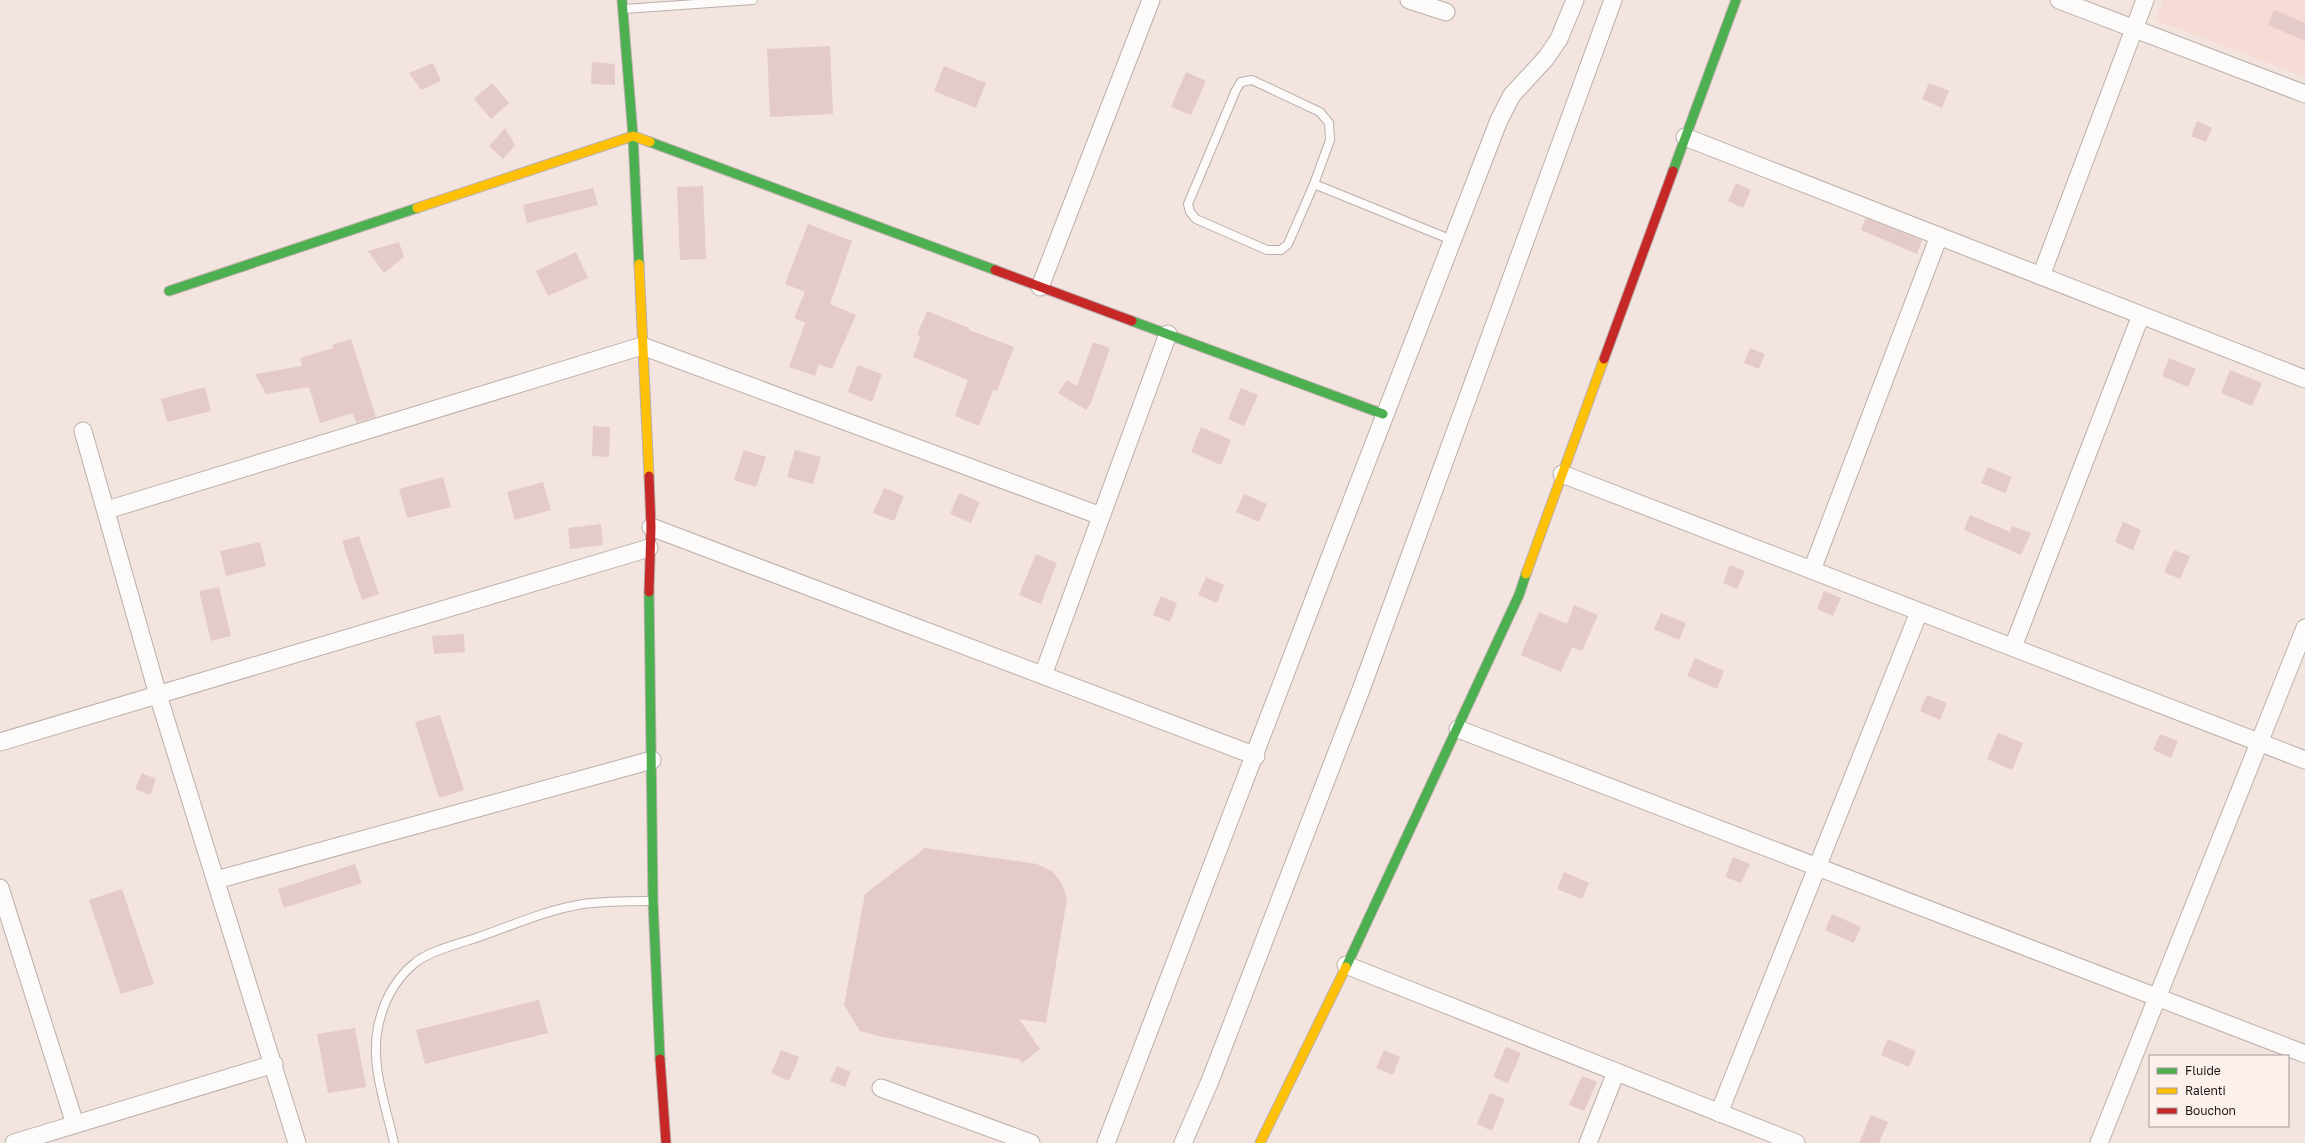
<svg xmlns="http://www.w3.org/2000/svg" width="2305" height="1143" font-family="'Golos Text',sans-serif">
<rect width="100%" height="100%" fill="#f3e4df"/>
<!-- built -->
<path fill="#f7dcd5" d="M 2163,0 L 2305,0 L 2305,77 L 2155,20 Z"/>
<!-- building -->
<g fill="#e4cbca">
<path d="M 2274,10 L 2305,23 L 2305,41 L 2268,25 Z"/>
<path d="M 830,46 L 833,114 L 770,117 L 767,49 Z"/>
<path d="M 592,62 L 615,64 L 615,85 L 591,84 Z"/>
<path d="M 433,63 L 441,81 L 421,90 L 409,73 Z"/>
<path d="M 944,66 L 986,83 L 976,108 L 934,91 Z"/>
<path d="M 1186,72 L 1206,81 L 1191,115 L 1171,107 Z"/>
<path d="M 492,83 L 509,103 L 491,119 L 474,99 Z"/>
<path d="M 1929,83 L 1949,91 L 1942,108 L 1922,99 Z"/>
<path d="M 2197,121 L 2212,128 L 2206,142 L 2191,136 Z"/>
<path d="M 505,128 L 515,145 L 503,159 L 489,146 Z"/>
<path d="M 1736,183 L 1751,190 L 1743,208 L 1728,201 Z"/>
<path d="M 703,186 L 706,259 L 680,260 L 677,187 Z"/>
<path d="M 593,188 L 598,205 L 527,223 L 523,205 Z"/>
<path d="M 1866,218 L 1922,240 L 1917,254 L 1861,230 Z"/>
<path d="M 808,224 L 852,241 L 830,304 L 856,315 L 832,369 L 819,364 L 815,376 L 789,367 L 805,323 L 794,318 L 805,292 L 785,284 Z"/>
<path d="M 399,242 L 404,257 L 384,273 L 368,251 Z"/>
<path d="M 576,252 L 588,278 L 548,296 L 536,271 Z"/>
<path d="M 927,311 L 969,328 L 969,330 L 1014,347 L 997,391 L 993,390 L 979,426 L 955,416 L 968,380 L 913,357 L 921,336 L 917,335 Z"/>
<path d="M 351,339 L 376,417 L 356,423 L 353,413 L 320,423 L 309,387 L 266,394 L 255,374 L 302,366 L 300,358 L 333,348 L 332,345 Z"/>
<path d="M 1093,342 L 1110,348 L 1091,403 L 1086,410 L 1058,393 L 1067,380 L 1077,386 Z"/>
<path d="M 1750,348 L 1765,354 L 1759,369 L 1744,363 Z"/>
<path d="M 2169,358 L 2196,369 L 2188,387 L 2162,376 Z"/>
<path d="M 858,365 L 882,374 L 872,402 L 848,392 Z"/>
<path d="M 2230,370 L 2262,383 L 2252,406 L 2221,393 Z"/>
<path d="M 205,387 L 211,411 L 167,422 L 161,399 Z"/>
<path d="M 1241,388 L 1258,395 L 1244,426 L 1228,419 Z"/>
<path d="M 593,426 L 610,427 L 609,457 L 592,456 Z"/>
<path d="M 1201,427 L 1231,440 L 1221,465 L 1191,452 Z"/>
<path d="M 744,450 L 766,457 L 756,487 L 734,480 Z"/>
<path d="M 795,450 L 821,457 L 813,484 L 787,477 Z"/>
<path d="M 1988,467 L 2012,477 L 2005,493 L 1981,483 Z"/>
<path d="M 443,477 L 451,507 L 407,518 L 399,489 Z"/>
<path d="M 543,482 L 551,510 L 515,520 L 507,492 Z"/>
<path d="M 884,488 L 904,496 L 894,521 L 873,513 Z"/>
<path d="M 959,493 L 980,502 L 971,523 L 950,514 Z"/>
<path d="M 1244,494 L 1267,504 L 1259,522 L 1236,512 Z"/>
<path d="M 1970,515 L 2010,532 L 2012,526 L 2031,533 L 2021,555 L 1964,530 Z"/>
<path d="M 2123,522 L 2141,530 L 2133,550 L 2115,542 Z"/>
<path d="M 601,524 L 603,545 L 570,549 L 568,528 Z"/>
<path d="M 359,536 L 379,594 L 362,600 L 342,541 Z"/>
<path d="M 260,542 L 266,566 L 226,576 L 220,551 Z"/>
<path d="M 2174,550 L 2190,556 L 2180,579 L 2164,572 Z"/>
<path d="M 1036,554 L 1057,563 L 1041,604 L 1019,595 Z"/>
<path d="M 1730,565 L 1745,571 L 1737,589 L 1723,583 Z"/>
<path d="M 1206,577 L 1224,585 L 1217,603 L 1198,595 Z"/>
<path d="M 219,587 L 231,636 L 211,641 L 199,591 Z"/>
<path d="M 1824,591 L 1841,598 L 1833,616 L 1817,609 Z"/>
<path d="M 1161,596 L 1177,603 L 1170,622 L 1153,615 Z"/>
<path d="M 1574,605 L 1598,615 L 1582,651 L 1572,647 L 1561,672 L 1521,655 L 1539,612 L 1567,624 Z"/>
<path d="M 1661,613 L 1686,623 L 1679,640 L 1654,629 Z"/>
<path d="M 464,634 L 465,652 L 434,654 L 432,636 Z"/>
<path d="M 1695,658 L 1724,671 L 1717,689 L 1687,676 Z"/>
<path d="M 1927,695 L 1947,703 L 1940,720 L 1920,711 Z"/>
<path d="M 440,715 L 464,790 L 439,798 L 415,722 Z"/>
<path d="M 1998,733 L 2023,743 L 2012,770 L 1987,759 Z"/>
<path d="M 2160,734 L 2178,741 L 2171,758 L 2153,750 Z"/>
<path d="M 142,773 L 156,779 L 150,795 L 135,789 Z"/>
<path d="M 925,848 L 1037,864 L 1053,872 L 1062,884 L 1067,899 L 1046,1023 L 1019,1019 L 1040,1049 L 1022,1063 L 1019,1059 L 882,1037 L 860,1031 L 844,1005 L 865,894 Z"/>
<path d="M 1733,857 L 1750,864 L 1741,883 L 1725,877 Z"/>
<path d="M 355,864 L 362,883 L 284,908 L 278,889 Z"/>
<path d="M 1564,872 L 1589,883 L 1582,899 L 1557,889 Z"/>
<path d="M 122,889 L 154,984 L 121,994 L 89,900 Z"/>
<path d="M 1832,914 L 1861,927 L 1854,943 L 1825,930 Z"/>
<path d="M 539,1000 L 548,1033 L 425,1064 L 416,1030 Z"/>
<path d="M 355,1028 L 366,1087 L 328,1093 L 317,1034 Z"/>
<path d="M 1888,1039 L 1916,1051 L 1909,1067 L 1881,1055 Z"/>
<path d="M 1506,1047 L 1521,1053 L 1508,1083 L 1493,1077 Z"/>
<path d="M 781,1050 L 799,1057 L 789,1081 L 771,1073 Z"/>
<path d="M 1384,1050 L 1400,1057 L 1393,1075 L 1376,1068 Z"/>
<path d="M 837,1066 L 851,1072 L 845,1087 L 830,1081 Z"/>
<path d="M 1582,1076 L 1597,1082 L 1584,1111 L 1569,1105 Z"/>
<path d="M 1490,1093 L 1505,1099 L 1492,1131 L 1477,1124 Z"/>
<path d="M 1871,1115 L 1888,1122 L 1879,1143 L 1859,1143 Z"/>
</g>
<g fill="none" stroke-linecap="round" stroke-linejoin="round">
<defs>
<g id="lane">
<path d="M 624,9 L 753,0"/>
<path d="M 1314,184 L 1330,140 L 1329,123 L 1320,112 L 1252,80 L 1241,82 L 1236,90 L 1188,204 L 1190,212 L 1196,219 L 1267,250 L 1281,250 L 1288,244 L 1314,184 L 1452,240"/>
<path d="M 394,1143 C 386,1106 370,1065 378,1027 C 383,1003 395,979 415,963 C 427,952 457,944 473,939 C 509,927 545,910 583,904 C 605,901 629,901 652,901"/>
</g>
<g id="street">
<path d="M 1409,0 L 1446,12"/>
<path d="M 2059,0 L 2305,94"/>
<path d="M 1685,137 L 2305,379"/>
<path d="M 2041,276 L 2145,0"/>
<path d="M 1040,287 L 1151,0"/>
<path d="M 83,431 L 158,695 L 297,1143"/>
<path d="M 1562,474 L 2305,760"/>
<path d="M 107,510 L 642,346 L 1101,516"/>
<path d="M 651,527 L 1256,756"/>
<path d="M 1812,570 L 1939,236"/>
<path d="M 2013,647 L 2141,315"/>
<path d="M 1043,675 L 1168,334"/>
<path d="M 1458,729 L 2305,1054"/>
<path d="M 0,742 L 649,548"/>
<path d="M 216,880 L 652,760"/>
<path d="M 0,888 L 75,1124"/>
<path d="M 1346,965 L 1796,1143"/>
<path d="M 881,1088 L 1031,1143"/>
<path d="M 1719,1113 L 1919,612"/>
<path d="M 14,1143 L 274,1064"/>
<path d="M 1106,1143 C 1238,802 1365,460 1499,120 L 1512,95 L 1546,58 L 1559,39 L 1575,0"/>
<path d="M 1183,1143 L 1210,1081 L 1362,687 L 1613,0"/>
<path d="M 1588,1143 L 1616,1072"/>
<path d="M 2099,1143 L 2305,628"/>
</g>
<g id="fast">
<path d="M 622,0 L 633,136 L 639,264"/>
<path d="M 650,142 L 995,270"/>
<path d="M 1673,171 L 1736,0"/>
<path d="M 169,291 L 417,208"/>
<path d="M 1132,321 L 1383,414"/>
<path d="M 649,592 L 653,901 L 660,1059"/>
<path d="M 1346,967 L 1519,595 L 1526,574"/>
</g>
<g id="slow">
<path d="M 417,208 L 633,136 L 650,142"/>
<path d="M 639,264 L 649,476"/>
<path d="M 1526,574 L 1604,359"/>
<path d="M 1260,1143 L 1346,967"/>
</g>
<g id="jam">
<path d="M 995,270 L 1132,321"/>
<path d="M 1604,359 L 1673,171"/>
<path d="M 649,476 L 651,527 L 649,592"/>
<path d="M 660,1059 L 666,1143"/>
</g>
</defs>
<!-- lane casing -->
<use href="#lane" stroke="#baafab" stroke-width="10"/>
<!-- street casing -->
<use href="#street" stroke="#baafab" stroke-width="19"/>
<!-- fast casing -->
<use href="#fast" stroke="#baafab" stroke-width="11"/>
<!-- slow casing -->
<use href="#slow" stroke="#baafab" stroke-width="11"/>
<!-- jam casing -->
<use href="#jam" stroke="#baafab" stroke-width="11"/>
<!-- lane -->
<use href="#lane" stroke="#fdfbfa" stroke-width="8"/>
<!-- street -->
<use href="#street" stroke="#fdfbfa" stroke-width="17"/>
<!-- fast -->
<use href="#fast" stroke="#4caf50" stroke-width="9"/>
<!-- slow -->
<use href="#slow" stroke="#ffc107" stroke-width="9"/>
<!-- jam -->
<use href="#jam" stroke="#c62828" stroke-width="9"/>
</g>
<!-- legend -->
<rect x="2149" y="1055" width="140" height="72" fill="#fcf0ed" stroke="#a49997"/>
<rect x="2157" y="1068" width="20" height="6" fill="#4caf50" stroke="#a49997"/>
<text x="2185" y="1075" font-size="12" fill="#211715">Fluide</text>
<rect x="2157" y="1088" width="20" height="6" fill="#ffc107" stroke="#a49997"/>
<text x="2185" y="1095" font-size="12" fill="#211715">Ralenti</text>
<rect x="2157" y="1108" width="20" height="6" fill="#c62828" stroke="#a49997"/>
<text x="2185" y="1115" font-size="12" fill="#211715">Bouchon</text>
</svg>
